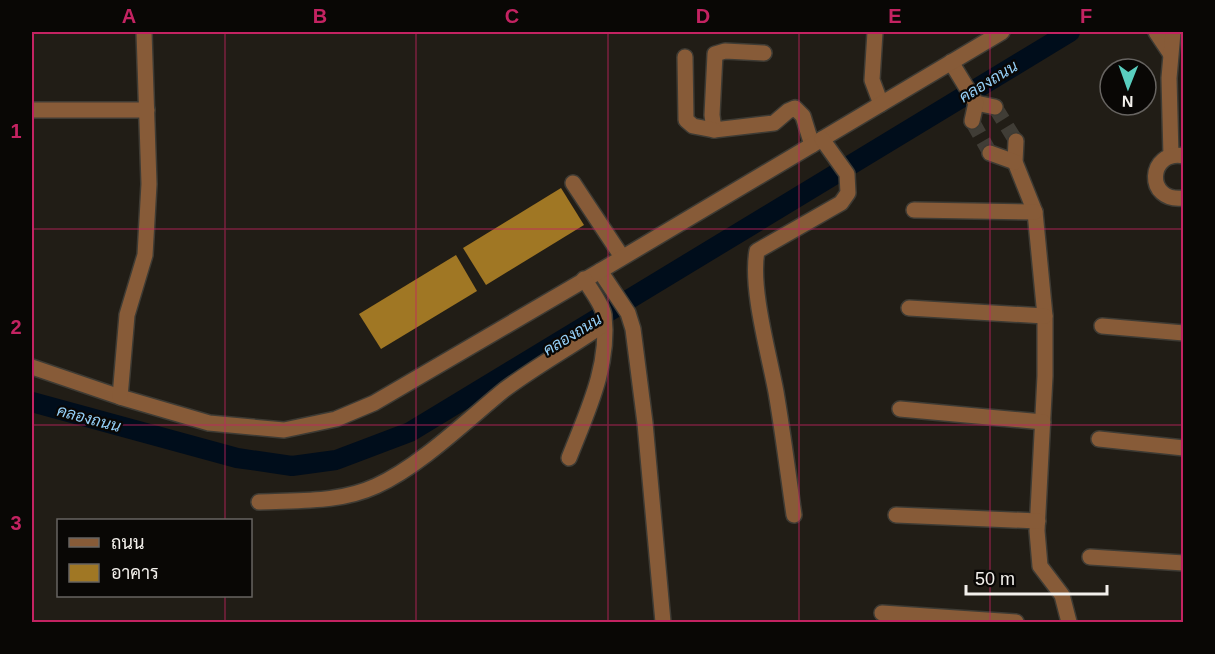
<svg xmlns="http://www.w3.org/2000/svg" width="1215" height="654" font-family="Arial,Sarabun,sans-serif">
<rect width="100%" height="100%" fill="#211d16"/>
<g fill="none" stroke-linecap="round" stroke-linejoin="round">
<!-- canal -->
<path stroke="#000d1b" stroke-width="20" d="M 32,402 L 237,458 L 292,466 L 336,460 L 410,432 L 1070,32"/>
</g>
<!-- building -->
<g fill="#a07724">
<path d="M 561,188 L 584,225 L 486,285 L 463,248 Z"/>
<path d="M 456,255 L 477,291 L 381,349 L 359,314 Z"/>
</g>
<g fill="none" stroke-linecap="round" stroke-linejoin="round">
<!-- minor-tunnel -->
<g stroke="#403d36" stroke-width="15" stroke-dasharray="15 8" stroke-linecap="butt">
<path d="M 995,107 L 1016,141"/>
<path d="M 972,121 L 990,153"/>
</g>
<defs>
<g id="minor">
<path d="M 875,32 L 872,80 L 881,104"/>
<path d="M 1156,32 L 1170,53"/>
<path d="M 764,53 L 725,51 L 715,54 L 712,115 L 714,130 L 774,123 L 788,111 L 795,108 L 803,116 L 812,145"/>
<path d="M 685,57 L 686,120 L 693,126 L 714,130"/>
<path d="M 951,62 L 976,103 L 995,107"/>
<path d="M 32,110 L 147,110"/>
<path d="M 972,121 L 976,103"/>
<path d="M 1016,141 L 1015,162 L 1035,212 L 1045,316 L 1045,376 L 1037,531 L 1040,566 L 1062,595 L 1069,622"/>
<path d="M 990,153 L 1015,162"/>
<path d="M 1171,156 L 1169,78 L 1173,32"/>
<path d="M 1184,156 C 1148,149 1144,203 1184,198"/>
<path d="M 573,183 L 622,257"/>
<path d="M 914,210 L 1035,212"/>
<path d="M 600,271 L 628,313 L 633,329 L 645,423 L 663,622"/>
<path d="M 909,308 L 1045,316"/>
<path d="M 1102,326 L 1184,333"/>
<path d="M 32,367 L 120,397 L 209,423 L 284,430 L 336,419 L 374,403 L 600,271 L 1002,32"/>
<path d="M 120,397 L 127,315 L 145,255 L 149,184 L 144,32"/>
<path d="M 900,409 L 1043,422"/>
<path d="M 1099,439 L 1184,448"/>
<path d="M 569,458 C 587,412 610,366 604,315 C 603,306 590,288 584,279"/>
<path d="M 259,502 C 299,500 339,503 376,486 C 420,466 466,421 504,390 C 536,366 571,347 604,324"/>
<path d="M 794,515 C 788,474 783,433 776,392 C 769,354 750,288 757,251 L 841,203 L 848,193 L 847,174 L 822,139"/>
<path d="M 896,515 L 1038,521"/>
<path d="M 1090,557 L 1184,563"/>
<path d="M 882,613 L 1016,622"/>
</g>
</defs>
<!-- minor casing -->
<use href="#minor" stroke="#3e3b34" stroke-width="18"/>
<!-- minor -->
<use href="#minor" stroke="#875b38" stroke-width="15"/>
</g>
<!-- grid -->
<path fill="none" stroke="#c42362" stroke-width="1.5" stroke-opacity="0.55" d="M 225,32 L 225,520M 416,32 L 416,622M 608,32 L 608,622M 799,32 L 799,622M 990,32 L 990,622M 32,229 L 1184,229M 32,425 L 1184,425M 225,596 L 225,622"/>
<g text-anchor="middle" stroke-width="4.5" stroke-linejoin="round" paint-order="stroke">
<!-- water labels -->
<g font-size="16" font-style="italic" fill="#95d0f8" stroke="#090705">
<text transform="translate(988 81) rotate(-31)" y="6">คลองถนน</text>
<text transform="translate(572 334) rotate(-31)" y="6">คลองถนน</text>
<text transform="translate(89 418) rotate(15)" y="6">คลองถนน</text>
</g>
</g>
<!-- border -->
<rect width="1215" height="654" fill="none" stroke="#090705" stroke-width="66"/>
<!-- legend -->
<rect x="57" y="519" width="195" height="78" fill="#090705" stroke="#676461" stroke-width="1.5"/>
<rect x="69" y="538" width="30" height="9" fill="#875b38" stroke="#676461" stroke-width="1.5"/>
<text x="111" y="549" font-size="18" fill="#f3f0ec">ถนน</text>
<rect x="69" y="564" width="30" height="18" fill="#a07724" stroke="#676461" stroke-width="1.5"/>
<text x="111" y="579" font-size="18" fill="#f3f0ec">อาคาร</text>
<!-- north arrow -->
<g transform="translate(1128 87) rotate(181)"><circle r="28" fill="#090705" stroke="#676461" stroke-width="1.5"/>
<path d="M0-4.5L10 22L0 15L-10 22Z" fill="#59cebf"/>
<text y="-9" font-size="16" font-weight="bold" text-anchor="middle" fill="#f3f0ec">N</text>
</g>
<!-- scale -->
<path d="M966 585v9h141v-9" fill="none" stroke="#f3f0ec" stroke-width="3"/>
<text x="975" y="585" font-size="18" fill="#f3f0ec" stroke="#090705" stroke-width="4.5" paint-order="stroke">50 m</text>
<rect x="33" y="33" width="1149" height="588" fill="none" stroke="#c42362" stroke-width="2"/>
<g font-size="20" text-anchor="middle" font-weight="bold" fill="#c42362">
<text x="129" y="23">A</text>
<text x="320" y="23">B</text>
<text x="512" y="23">C</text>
<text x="703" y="23">D</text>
<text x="895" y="23">E</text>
<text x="1086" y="23">F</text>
<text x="16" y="138">1</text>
<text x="16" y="334">2</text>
<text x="16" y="530">3</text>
</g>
</svg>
